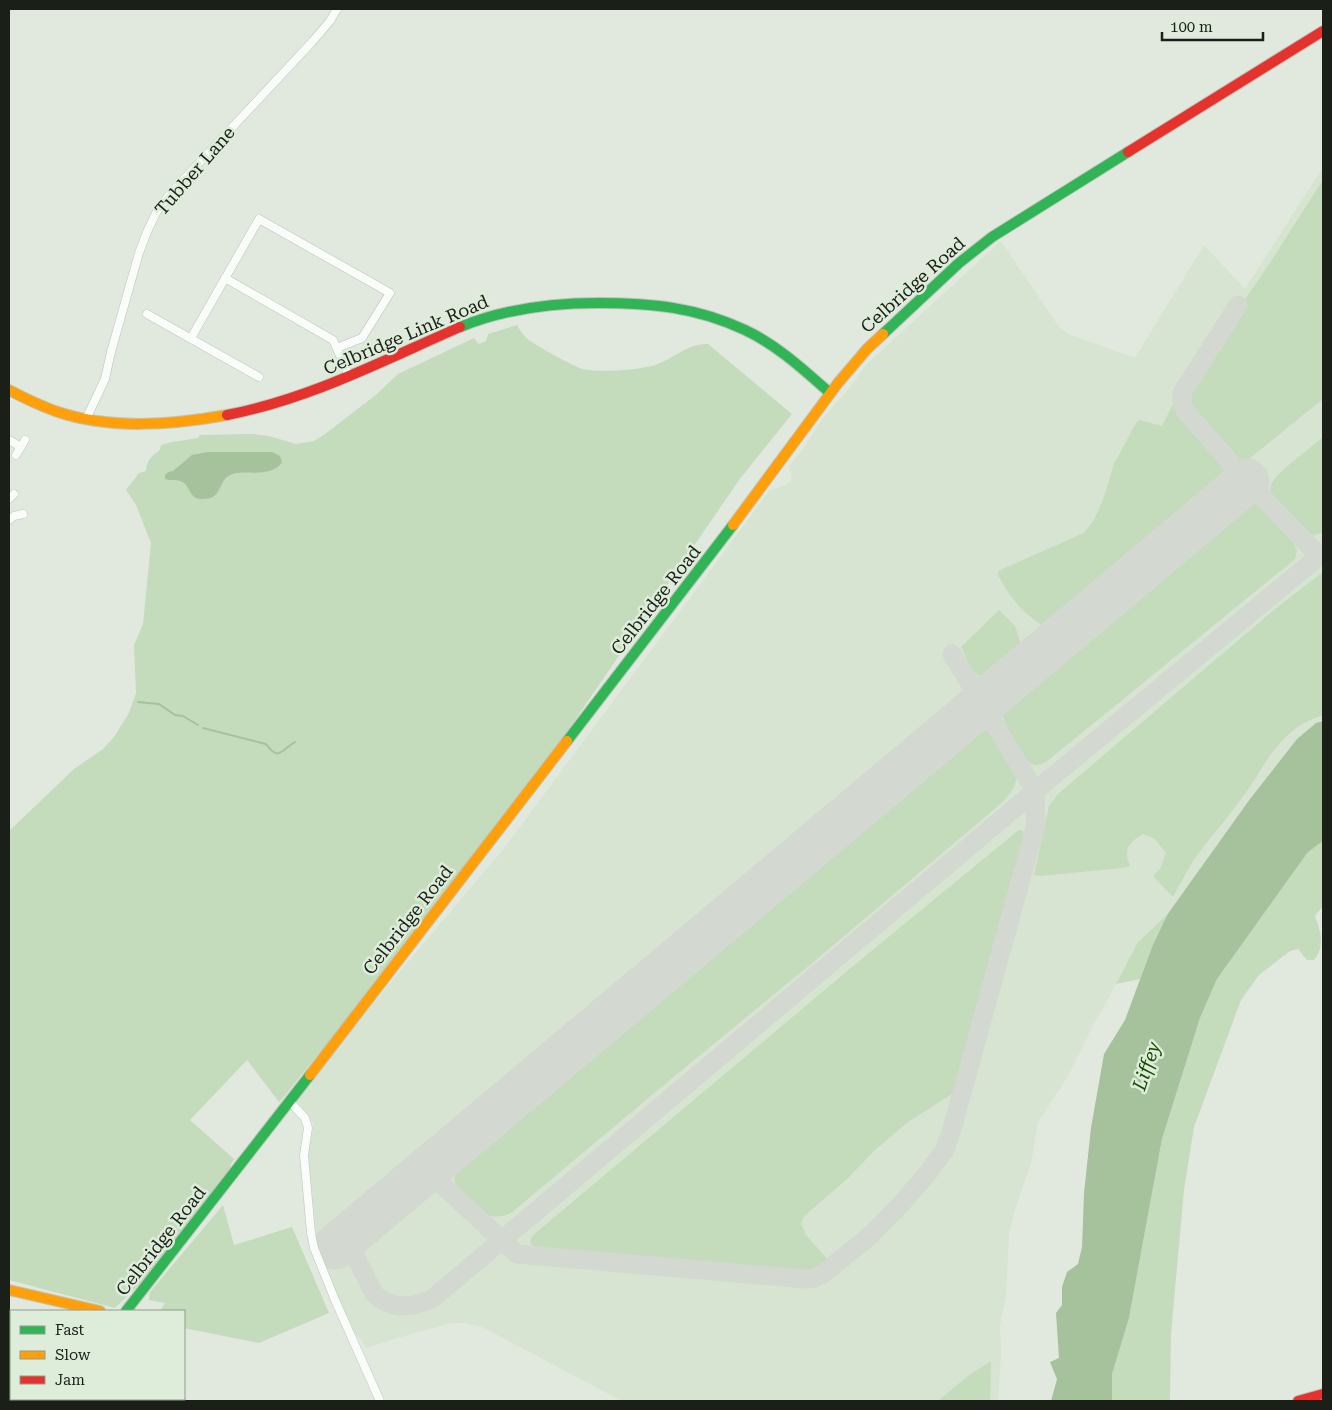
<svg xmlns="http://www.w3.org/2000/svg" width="1332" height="1410" font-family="'Roboto Serif',serif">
<rect width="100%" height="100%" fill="#e1e9de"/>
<!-- built -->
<path fill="#d6e4d1" d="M 1323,167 L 1323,721 L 1316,723 L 1297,739 L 1250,799 L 1167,915 L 1138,942 L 1105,1005 L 1092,1027 L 1068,1076 L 1038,1122 L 1031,1164 L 1016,1206 L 1009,1233 L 1006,1295 L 1000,1325 L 1001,1353 L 998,1401 L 622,1401 L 482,1327 L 464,1323 L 452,1323 L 414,1333 L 366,1348 L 360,1338 L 351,1331 L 318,1252 L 308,1153 L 313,1129 L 313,1122 L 294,1097 L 505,847 L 770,490 L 787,485 L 792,478 L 789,466 L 803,449 L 823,418 L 846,392 L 867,364 L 1001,241 L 1059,327 L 1068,334 L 1135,358 L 1204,245 L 1245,289 Z"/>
<!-- green -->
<g fill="#c4dbbc">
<path d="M 1323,180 L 1323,399 L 1240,466 L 1231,460 L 1192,413 L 1190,408 L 1189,402 L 1194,389 L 1233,329 L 1228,324 L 1268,266 Z"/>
<path d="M 517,325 C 520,330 524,337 529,340 C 537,346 574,367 583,369 C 599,373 639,370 655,365 C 674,359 687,343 708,344 L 792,414 L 739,480 L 560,742 L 539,768 L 329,1043 L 319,1053 L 283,1098 L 279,1102 L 247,1060 L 190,1120 L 234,1159 L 230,1166 L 232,1169 L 152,1272 L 115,1308 L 9,1280 L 9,831 L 74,769 L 103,749 L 114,737 L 129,713 L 136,693 L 134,645 L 143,624 L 151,543 L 136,505 L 126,490 L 139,473 L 146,471 C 147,460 151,456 160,450 L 161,445 L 172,442 L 198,438 L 200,435 L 252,434 L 269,436 L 296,444 L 314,441 L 325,434 L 377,394 L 398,374 L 474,338 L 479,344 L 486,341 L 488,334 Z"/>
<path d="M 1173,404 L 1180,408 L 1197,431 L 1228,465 C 1231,471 1230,475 1226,481 C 1166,528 1109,578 1049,625 L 1045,626 L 1042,625 C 1020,611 1010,597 998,575 L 998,571 L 1084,533 L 1094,520 L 1103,500 L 1114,464 L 1136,423 L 1139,420 L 1162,426 Z"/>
<path d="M 1323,437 L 1323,532 L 1312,536 L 1303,531 L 1271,495 C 1270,491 1270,487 1272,483 C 1278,471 1311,448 1323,437 Z"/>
<path d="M 1254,504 L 1258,505 L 1291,539 L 1297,550 L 1295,559 L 1046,762 C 1043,763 1039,766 1035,765 C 1022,763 1005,726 1002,713 L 1006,707 L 1068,653 L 1244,509 Z"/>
<path d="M 1323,572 L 1323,715 C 1312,718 1299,725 1290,733 C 1271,749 1261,771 1247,791 C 1231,813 1214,833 1198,854 C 1188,867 1181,883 1173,897 L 1153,876 L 1160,869 L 1166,853 L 1155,839 L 1143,834 C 1128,843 1123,849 1130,866 L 1122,868 L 1040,876 L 1034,875 L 1049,806 L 1058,794 L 1275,609 Z"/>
<path d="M 999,610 L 1015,626 L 1023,650 C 1013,658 987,687 974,672 C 969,665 965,655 961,647 Z"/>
<path d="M 985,727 L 1016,773 C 1018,788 1007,797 997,807 L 817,959 L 665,1084 L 511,1213 C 503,1217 493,1218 484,1214 C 479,1211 456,1187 455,1182 C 453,1176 457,1170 460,1164 L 646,1008 L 734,932 L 967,739 L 982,728 Z"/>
<path d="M 1019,830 L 1023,831 L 1026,840 L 955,1092 L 908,1122 L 875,1150 L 847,1179 L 804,1216 L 801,1224 L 806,1235 L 828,1260 L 817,1269 L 810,1271 L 789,1271 L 683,1260 L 542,1250 L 533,1248 L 530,1242 L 532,1236 L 858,962 Z"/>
<path d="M 1323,841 L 1323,906 L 1315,916 C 1321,933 1325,946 1314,960 L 1307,960 L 1298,949 L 1290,951 L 1259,975 L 1241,1000 L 1194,1127 L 1184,1190 L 1171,1334 L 1170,1401 L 1110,1401 L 1112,1374 L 1129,1318 L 1162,1139 L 1200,1018 L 1217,979 L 1308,852 Z"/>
<path d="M 1167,915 L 1152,947 L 1140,979 L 1116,984 L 1138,942 Z"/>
<path d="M 223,1205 L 234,1245 L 292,1227 L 329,1313 L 259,1343 L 184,1328 L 184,1311 L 160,1311 L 165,1303 L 149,1300 L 150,1292 Z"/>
<path d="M 991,1361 L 990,1401 L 938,1401 L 968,1376 Z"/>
</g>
<!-- water -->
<g fill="#a5c29c">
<path d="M 208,452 L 272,452 L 280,456 L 282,463 C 266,481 241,466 227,477 C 218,485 221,499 203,499 C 188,500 191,484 180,481 C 176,479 171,481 165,479 L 165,475 L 168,472 L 173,471 L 192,455 Z"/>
<path d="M 1323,721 L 1323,841 L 1308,852 L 1217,979 L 1200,1018 L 1162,1139 L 1129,1318 L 1112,1374 L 1112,1401 L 1051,1401 L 1057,1379 L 1050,1362 L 1059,1358 L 1056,1313 L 1062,1305 L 1062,1287 L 1067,1272 L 1078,1264 L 1082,1247 L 1084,1193 L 1091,1128 L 1104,1054 L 1125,1020 L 1152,947 L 1167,915 L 1250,799 L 1297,739 L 1316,723 Z"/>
</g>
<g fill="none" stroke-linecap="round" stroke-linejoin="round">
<!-- stream -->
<g stroke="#a5c29c" stroke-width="2">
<path d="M 138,702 L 159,704 L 175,715 L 183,716 L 198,725"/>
<path d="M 203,728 L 266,744 C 279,762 281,750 295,742"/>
</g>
<!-- taxiway -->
<g stroke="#d3d8d1" stroke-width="19">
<path d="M 1238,305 L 1182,393 L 1182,404 L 1186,412 L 1247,481 L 1319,556"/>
<path d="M 426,1170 L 517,1254 L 805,1279 L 815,1278 L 824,1273 L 871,1235 L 901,1204 L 928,1173 L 944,1151 L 952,1129 L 1036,824 L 1035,791 L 952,654"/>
<path d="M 365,1222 L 357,1231 L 354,1250 L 358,1262 L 375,1295 L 385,1302 L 399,1306 L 414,1305 L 432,1299 L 1035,791 L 1323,553"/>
</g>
<!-- runway -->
<path stroke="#d3d8d1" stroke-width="45" d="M 335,1247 L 1247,481"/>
<defs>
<g id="street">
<path d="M 225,278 L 333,340 L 349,376"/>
<path d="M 147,314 L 259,377"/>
<path d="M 191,338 L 259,219 L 390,293 L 362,338 L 337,348"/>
<path d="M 86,419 L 105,379 L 111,352 L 139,253 L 147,232 L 157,211 L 170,194 L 312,42 L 330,21 L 337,9"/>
<path d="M 9,440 L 21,447"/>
<path d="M 16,455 L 25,440"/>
<path d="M 9,499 L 14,494"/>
<path d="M 9,520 L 14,516 L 23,514"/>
<path d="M 290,1102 L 305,1118 L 308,1128 L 304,1155 L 311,1233 L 314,1248 L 335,1300 L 380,1401"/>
</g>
<g id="fast">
<path d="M 460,327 C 504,309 550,303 598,303 C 651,303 696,307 745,330 C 777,345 804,370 830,393"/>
<path d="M 883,334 L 959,263 L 992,237 L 1128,152"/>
<path d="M 567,741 L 733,525"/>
<path d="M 126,1311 L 310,1075"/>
</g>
<g id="slow">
<path d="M 9,390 C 24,398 39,405 55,411 C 110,430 171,425 227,415"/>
<path d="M 733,525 L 838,383 L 867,349 L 883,334"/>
<path d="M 310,1075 L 567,741"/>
<path d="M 9,1290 L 100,1311"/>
<path d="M 57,1401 L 59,1399"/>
</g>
<g id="jam">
<path d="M 1128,152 L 1323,31"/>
<path d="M 227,415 C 310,399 384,360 460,327"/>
<path d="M 1298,1401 L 1323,1394"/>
</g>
</defs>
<!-- street casing -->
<use href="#street" stroke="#bec4bc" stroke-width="9"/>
<!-- fast casing -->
<use href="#fast" stroke="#bec4bc" stroke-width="12"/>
<!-- slow casing -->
<use href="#slow" stroke="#bec4bc" stroke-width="12"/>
<!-- jam casing -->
<use href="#jam" stroke="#bec4bc" stroke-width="12"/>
<!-- street -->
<use href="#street" stroke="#fafcfa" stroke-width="8"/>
<!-- fast -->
<use href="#fast" stroke="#30b455" stroke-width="10"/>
<!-- slow -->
<use href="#slow" stroke="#ff9f0a" stroke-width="10"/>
<!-- jam -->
<use href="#jam" stroke="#e5322d" stroke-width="10"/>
</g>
<g text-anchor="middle" stroke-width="5" stroke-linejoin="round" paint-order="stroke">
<!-- street labels -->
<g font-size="18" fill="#1a1f18" stroke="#deedda">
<text transform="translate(195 171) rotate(-49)" y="6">Tubber Lane</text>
<text transform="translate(913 285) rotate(-42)" y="6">Celbridge Road</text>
<text transform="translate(406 335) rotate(-23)" y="6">Celbridge Link Road</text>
<text transform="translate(656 600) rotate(-52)" y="6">Celbridge Road</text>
<text transform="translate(408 920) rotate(-52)" y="6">Celbridge Road</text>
<text transform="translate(161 1241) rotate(-52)" y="6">Celbridge Road</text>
</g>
<!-- water labels -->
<g font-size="19" font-style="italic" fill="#164900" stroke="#deedda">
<text transform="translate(1146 1066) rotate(-71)" y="7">Liffey</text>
</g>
</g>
<!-- border -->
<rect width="1332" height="1410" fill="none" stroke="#1a1f18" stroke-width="20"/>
<!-- legend -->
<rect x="10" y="1310" width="175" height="90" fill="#deedda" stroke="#909b8c"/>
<rect x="20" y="1326" width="25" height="8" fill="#30b455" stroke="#909b8c"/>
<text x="55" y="1335" font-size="15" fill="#1a1f18">Fast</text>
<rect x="20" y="1351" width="25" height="8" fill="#ff9f0a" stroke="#909b8c"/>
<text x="55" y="1360" font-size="15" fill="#1a1f18">Slow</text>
<rect x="20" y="1376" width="25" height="8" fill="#e5322d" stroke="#909b8c"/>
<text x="55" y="1385" font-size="15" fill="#1a1f18">Jam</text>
<!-- scale -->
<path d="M1162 32v8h101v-8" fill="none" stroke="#1a1f18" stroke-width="2.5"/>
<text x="1170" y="32" font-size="15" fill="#1a1f18" stroke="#deedda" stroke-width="4" paint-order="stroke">100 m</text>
</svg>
